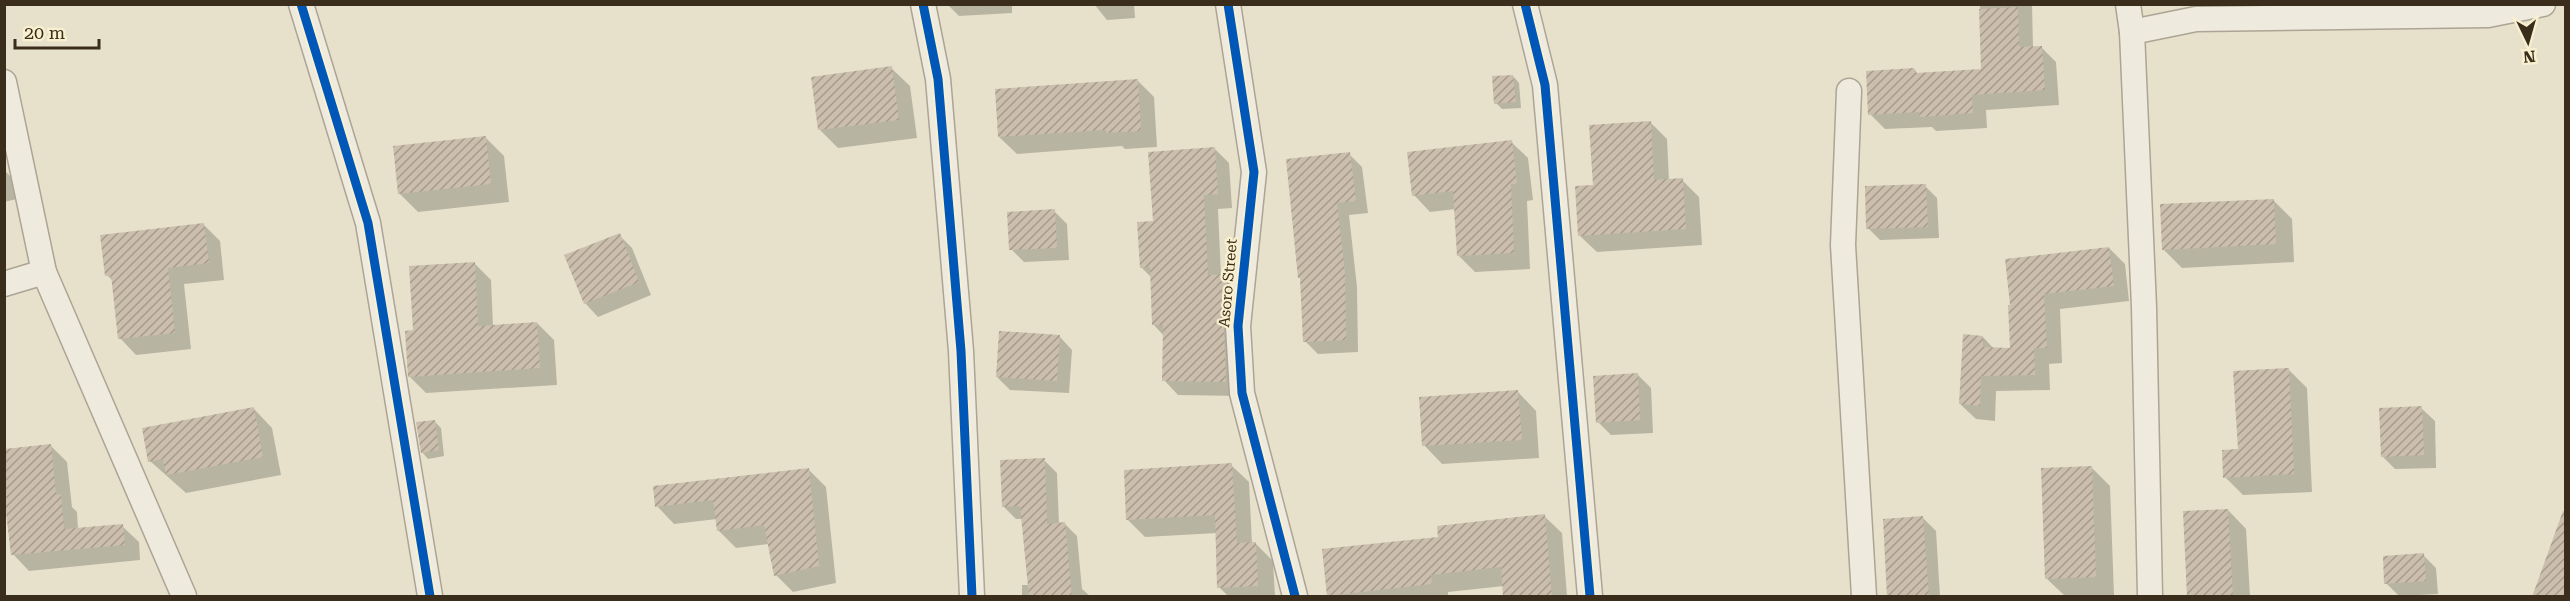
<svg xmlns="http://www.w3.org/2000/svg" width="2570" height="601" font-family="'Roboto Serif',serif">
<defs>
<pattern id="building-hatch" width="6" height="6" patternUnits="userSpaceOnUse" patternTransform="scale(1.5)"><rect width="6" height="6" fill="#cbbeac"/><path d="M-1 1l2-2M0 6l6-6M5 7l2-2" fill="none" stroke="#a69b8b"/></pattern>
</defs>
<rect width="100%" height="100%" fill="#e7e1cb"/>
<!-- shadow -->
<g fill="#0003">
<path d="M 947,4 L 1012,4 L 1012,13 L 959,16 Z"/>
<path d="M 1094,4 L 1134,4 L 1135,18 L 1107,20 Z"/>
<path d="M 1980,4 L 2032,4 L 2033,48 L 2041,47 L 2056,62 L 2059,105 L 1986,110 L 1987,128 L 1936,131 L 1932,127 L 1885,129 L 1870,114 L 1914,69 L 1918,74 L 1982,70 Z"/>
<path d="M 891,68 L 910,86 L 917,138 L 838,148 L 820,130 Z"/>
<path d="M 1513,76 L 1519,83 L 1521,108 L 1502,109 L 1496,103 Z"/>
<path d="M 1137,80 L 1154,97 L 1157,147 L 1125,149 L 1122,146 L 1017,154 L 999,137 Z"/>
<path d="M 1650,122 L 1667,139 L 1669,181 L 1682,180 L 1699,197 L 1702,245 L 1597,252 L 1580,236 Z"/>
<path d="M 486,138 L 504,156 L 509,202 L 418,212 L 399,193 Z"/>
<path d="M 1511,142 L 1528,158 L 1533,200 L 1527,201 L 1530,269 L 1475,272 L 1458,255 L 1456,209 L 1430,212 L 1414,195 Z"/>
<path d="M 1214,148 L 1229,163 L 1232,208 L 1218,209 L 1221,276 L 1226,276 L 1241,291 L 1240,396 L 1178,395 L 1164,380 L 1164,336 L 1153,324 L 1152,278 L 1141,267 L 1154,223 Z"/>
<path d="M 1349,154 L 1362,167 L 1368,213 L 1349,215 L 1357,287 L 1358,352 L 1318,354 L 1305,341 L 1302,280 L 1299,277 Z"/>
<path d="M 4,170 L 11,177 L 17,199 L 4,202 Z"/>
<path d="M 1925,186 L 1937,198 L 1939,238 L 1880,240 L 1868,228 Z"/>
<path d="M 2273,200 L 2292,219 L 2294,262 L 2182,268 L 2163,249 Z"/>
<path d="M 1054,211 L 1067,224 L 1069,260 L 1024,262 L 1011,249 Z"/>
<path d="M 203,224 L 220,241 L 224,280 L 184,284 L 191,349 L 136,355 L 120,338 L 114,282 L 107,275 Z"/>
<path d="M 619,235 L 632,248 L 651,295 L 598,317 L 585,303 Z"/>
<path d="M 2109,248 L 2125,264 L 2129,301 L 2060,309 L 2062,363 L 2049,364 L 2050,390 L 1996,391 L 1995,421 L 1976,419 L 1960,404 L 1983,337 L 1994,349 L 2011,349 L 2009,307 Z"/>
<path d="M 474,263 L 491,280 L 493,326 L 537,323 L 554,340 L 557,385 L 426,393 L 410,377 L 414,332 Z"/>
<path d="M 1059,336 L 1072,350 L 1069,393 L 1010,390 L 997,377 Z"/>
<path d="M 2288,369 L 2307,388 L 2312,492 L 2243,495 L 2225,477 Z"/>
<path d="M 1638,375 L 1651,388 L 1653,433 L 1611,435 L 1598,422 Z"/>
<path d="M 1518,392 L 1536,411 L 1539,458 L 1442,464 L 1424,445 Z"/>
<path d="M 2421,408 L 2435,421 L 2436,468 L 2395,469 L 2382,456 Z"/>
<path d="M 254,409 L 272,428 L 281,475 L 186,493 L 150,461 Z"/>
<path d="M 434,421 L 441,428 L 444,456 L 428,459 L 422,452 Z"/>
<path d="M 50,445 L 67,462 L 72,507 L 77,512 L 78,529 L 122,526 L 139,542 L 140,560 L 29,571 L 13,554 Z"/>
<path d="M 1044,460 L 1057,473 L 1059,524 L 1064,523 L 1077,536 L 1082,589 L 1090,596 L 1022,596 L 1022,585 L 1029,585 L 1023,519 L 1016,519 L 1003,506 Z"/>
<path d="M 1231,465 L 1249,482 L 1252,544 L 1256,544 L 1273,561 L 1275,596 L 1228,596 L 1219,587 L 1217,533 L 1145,537 L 1128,520 Z"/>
<path d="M 2091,467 L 2110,486 L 2114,595 L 2065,596 L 2047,579 Z"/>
<path d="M 809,470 L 826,487 L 836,583 L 793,592 L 776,575 L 769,544 L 736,548 L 718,530 L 717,519 L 674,524 L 657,506 Z"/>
<path d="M 2228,510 L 2246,529 L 2250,596 L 2189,596 Z"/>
<path d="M 2565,510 L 2566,596 L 2538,596 L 2534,593 Z"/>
<path d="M 1544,516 L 1562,533 L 1567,596 L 1504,596 L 1504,586 L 1448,592 L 1448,596 L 1328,595 L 1440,538 Z"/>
<path d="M 1923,518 L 1936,531 L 1940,596 L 1889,596 Z"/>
<path d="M 2423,555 L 2436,568 L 2438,594 L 2399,596 L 2386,583 Z"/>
</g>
<!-- building -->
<g fill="url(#building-hatch)">
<path d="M 2018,7 L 2019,47 L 2042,46 L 2045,90 L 1972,95 L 1973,113 L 1920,117 L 1919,112 L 1868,115 L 1866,71 L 1914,68 L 1915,73 L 1981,69 L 1979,9 Z"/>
<path d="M 892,66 L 899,120 L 818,130 L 811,77 Z"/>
<path d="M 1513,75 L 1516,102 L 1494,104 L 1492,76 Z"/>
<path d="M 1138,79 L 1141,131 L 1106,133 L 1106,130 L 998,137 L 995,89 Z"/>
<path d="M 1651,121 L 1654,180 L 1683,178 L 1686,229 L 1578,236 L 1575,186 L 1593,185 L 1589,125 Z"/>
<path d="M 486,136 L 491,184 L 398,194 L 393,146 Z"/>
<path d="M 1512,140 L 1517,184 L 1511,184 L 1514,253 L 1457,256 L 1453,191 L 1412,196 L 1407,152 Z"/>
<path d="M 1215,147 L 1218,194 L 1204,195 L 1208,275 L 1227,274 L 1224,327 L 1226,382 L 1162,381 L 1163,325 L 1152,325 L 1150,267 L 1140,268 L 1137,222 L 1153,221 L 1148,152 Z"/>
<path d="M 1350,152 L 1356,201 L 1337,203 L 1345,273 L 1346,340 L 1303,342 L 1300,278 L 1298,278 L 1286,159 Z"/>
<path d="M 1926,184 L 1928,227 L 1866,229 L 1865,186 Z"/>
<path d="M 2274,199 L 2276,244 L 2162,250 L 2160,204 Z"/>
<path d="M 1055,209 L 1057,248 L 1009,250 L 1007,212 Z"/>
<path d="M 204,223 L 209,263 L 168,268 L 175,333 L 118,339 L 111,275 L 105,276 L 100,235 Z"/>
<path d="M 620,233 L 639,282 L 584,304 L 564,255 Z"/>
<path d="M 2109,247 L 2114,286 L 2044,294 L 2047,348 L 2034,348 L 2035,375 L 1981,376 L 1980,406 L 1959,404 L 1963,334 L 1983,336 L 1983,347 L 2010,348 L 2008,305 L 2010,305 L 2005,259 Z"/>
<path d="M 475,262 L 478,326 L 537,322 L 540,368 L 408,377 L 405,331 L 413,330 L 409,266 Z"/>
<path d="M 999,331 L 1060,335 L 1057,381 L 996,377 Z"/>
<path d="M 2289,368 L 2294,474 L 2223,478 L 2222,450 L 2238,449 L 2233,371 Z"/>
<path d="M 1638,373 L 1640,420 L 1596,423 L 1593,376 Z"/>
<path d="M 1518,390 L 1522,440 L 1422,446 L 1419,397 Z"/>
<path d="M 2422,406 L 2424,455 L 2381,457 L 2379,408 Z"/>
<path d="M 254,407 L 263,457 L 166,475 L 163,459 L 148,462 L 142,428 Z"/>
<path d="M 435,420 L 439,450 L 421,453 L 416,422 Z"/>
<path d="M 51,444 L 56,495 L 61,494 L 64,529 L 123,524 L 125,545 L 11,555 L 4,495 L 4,449 Z"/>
<path d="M 1045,458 L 1047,524 L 1065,522 L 1072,597 L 1029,597 L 1020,506 L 1002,507 L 1000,460 Z"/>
<path d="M 1232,463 L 1237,543 L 1256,542 L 1258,586 L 1217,588 L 1215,515 L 1126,520 L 1124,470 Z"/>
<path d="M 2092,466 L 2096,577 L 2045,579 L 2041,468 Z"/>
<path d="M 809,468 L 819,566 L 774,576 L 764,525 L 717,531 L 713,500 L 655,507 L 653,486 Z"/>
<path d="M 2228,509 L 2233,597 L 2187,597 L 2183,511 Z"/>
<path d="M 2563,511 L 2565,511 L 2565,597 L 2532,597 Z"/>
<path d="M 1545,514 L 1552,597 L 1503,597 L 1501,567 L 1431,575 L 1432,584 L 1327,596 L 1322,549 L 1438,537 L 1437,526 Z"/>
<path d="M 1923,516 L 1929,597 L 1887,597 L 1883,519 Z"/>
<path d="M 2424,553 L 2426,581 L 2384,584 L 2383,556 Z"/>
</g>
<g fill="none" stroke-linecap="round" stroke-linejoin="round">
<defs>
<g id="minor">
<path d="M 301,4 L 368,223 L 430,596"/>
<path d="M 923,4 L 938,79 L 961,351 L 972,596"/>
<path d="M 1228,4 L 1254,172 L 1238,326 L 1242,393 L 1295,596"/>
<path d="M 1525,4 L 1545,85 L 1590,596"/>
<path d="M 2128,4 L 2132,32 L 2144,307 L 2150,596"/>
<path d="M 2132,32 L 2196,19 L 2488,15 L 2543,4"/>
<path d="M 4,82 L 44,272 L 184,596"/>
<path d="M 1849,91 L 1843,245 L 1864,596"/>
<path d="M 4,284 L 44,272"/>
</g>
</defs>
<!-- minor casing -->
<use href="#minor" stroke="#aca495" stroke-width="27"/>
<!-- minor -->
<use href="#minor" stroke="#eeeade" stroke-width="24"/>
<defs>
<g id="cycleway">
<path d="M 301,4 L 368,223 L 430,596"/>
<path d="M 923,4 L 938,79 L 961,351 L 972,596"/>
<path d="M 1228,4 L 1254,172 L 1238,326 L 1242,393 L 1295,596"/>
<path d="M 1525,4 L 1545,85 L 1590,596"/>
</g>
</defs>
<!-- cycleway casing -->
<use href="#cycleway" stroke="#f9f0d0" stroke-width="13"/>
<!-- cycleway -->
<use href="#cycleway" stroke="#0057b8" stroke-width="9"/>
</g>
<g text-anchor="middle" stroke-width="4.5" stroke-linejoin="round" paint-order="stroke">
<!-- street labels -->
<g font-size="15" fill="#3b2d1b" stroke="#f9f0d0">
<text transform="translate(1228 283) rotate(-85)" y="5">Asoro Street</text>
</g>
</g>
<!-- border -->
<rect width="2570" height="601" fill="none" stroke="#3b2d1b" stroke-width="12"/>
<!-- north arrow -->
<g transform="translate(2528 42) rotate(175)" stroke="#f9f0d0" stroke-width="4.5" paint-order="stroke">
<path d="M0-4.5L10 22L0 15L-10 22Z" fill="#3b2d1b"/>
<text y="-9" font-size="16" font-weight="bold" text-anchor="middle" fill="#3b2d1b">N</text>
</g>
<!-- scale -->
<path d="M15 39v9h84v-9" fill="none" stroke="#3b2d1b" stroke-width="3"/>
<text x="24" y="39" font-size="18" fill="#3b2d1b" stroke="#f9f0d0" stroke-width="4.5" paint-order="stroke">20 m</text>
</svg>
